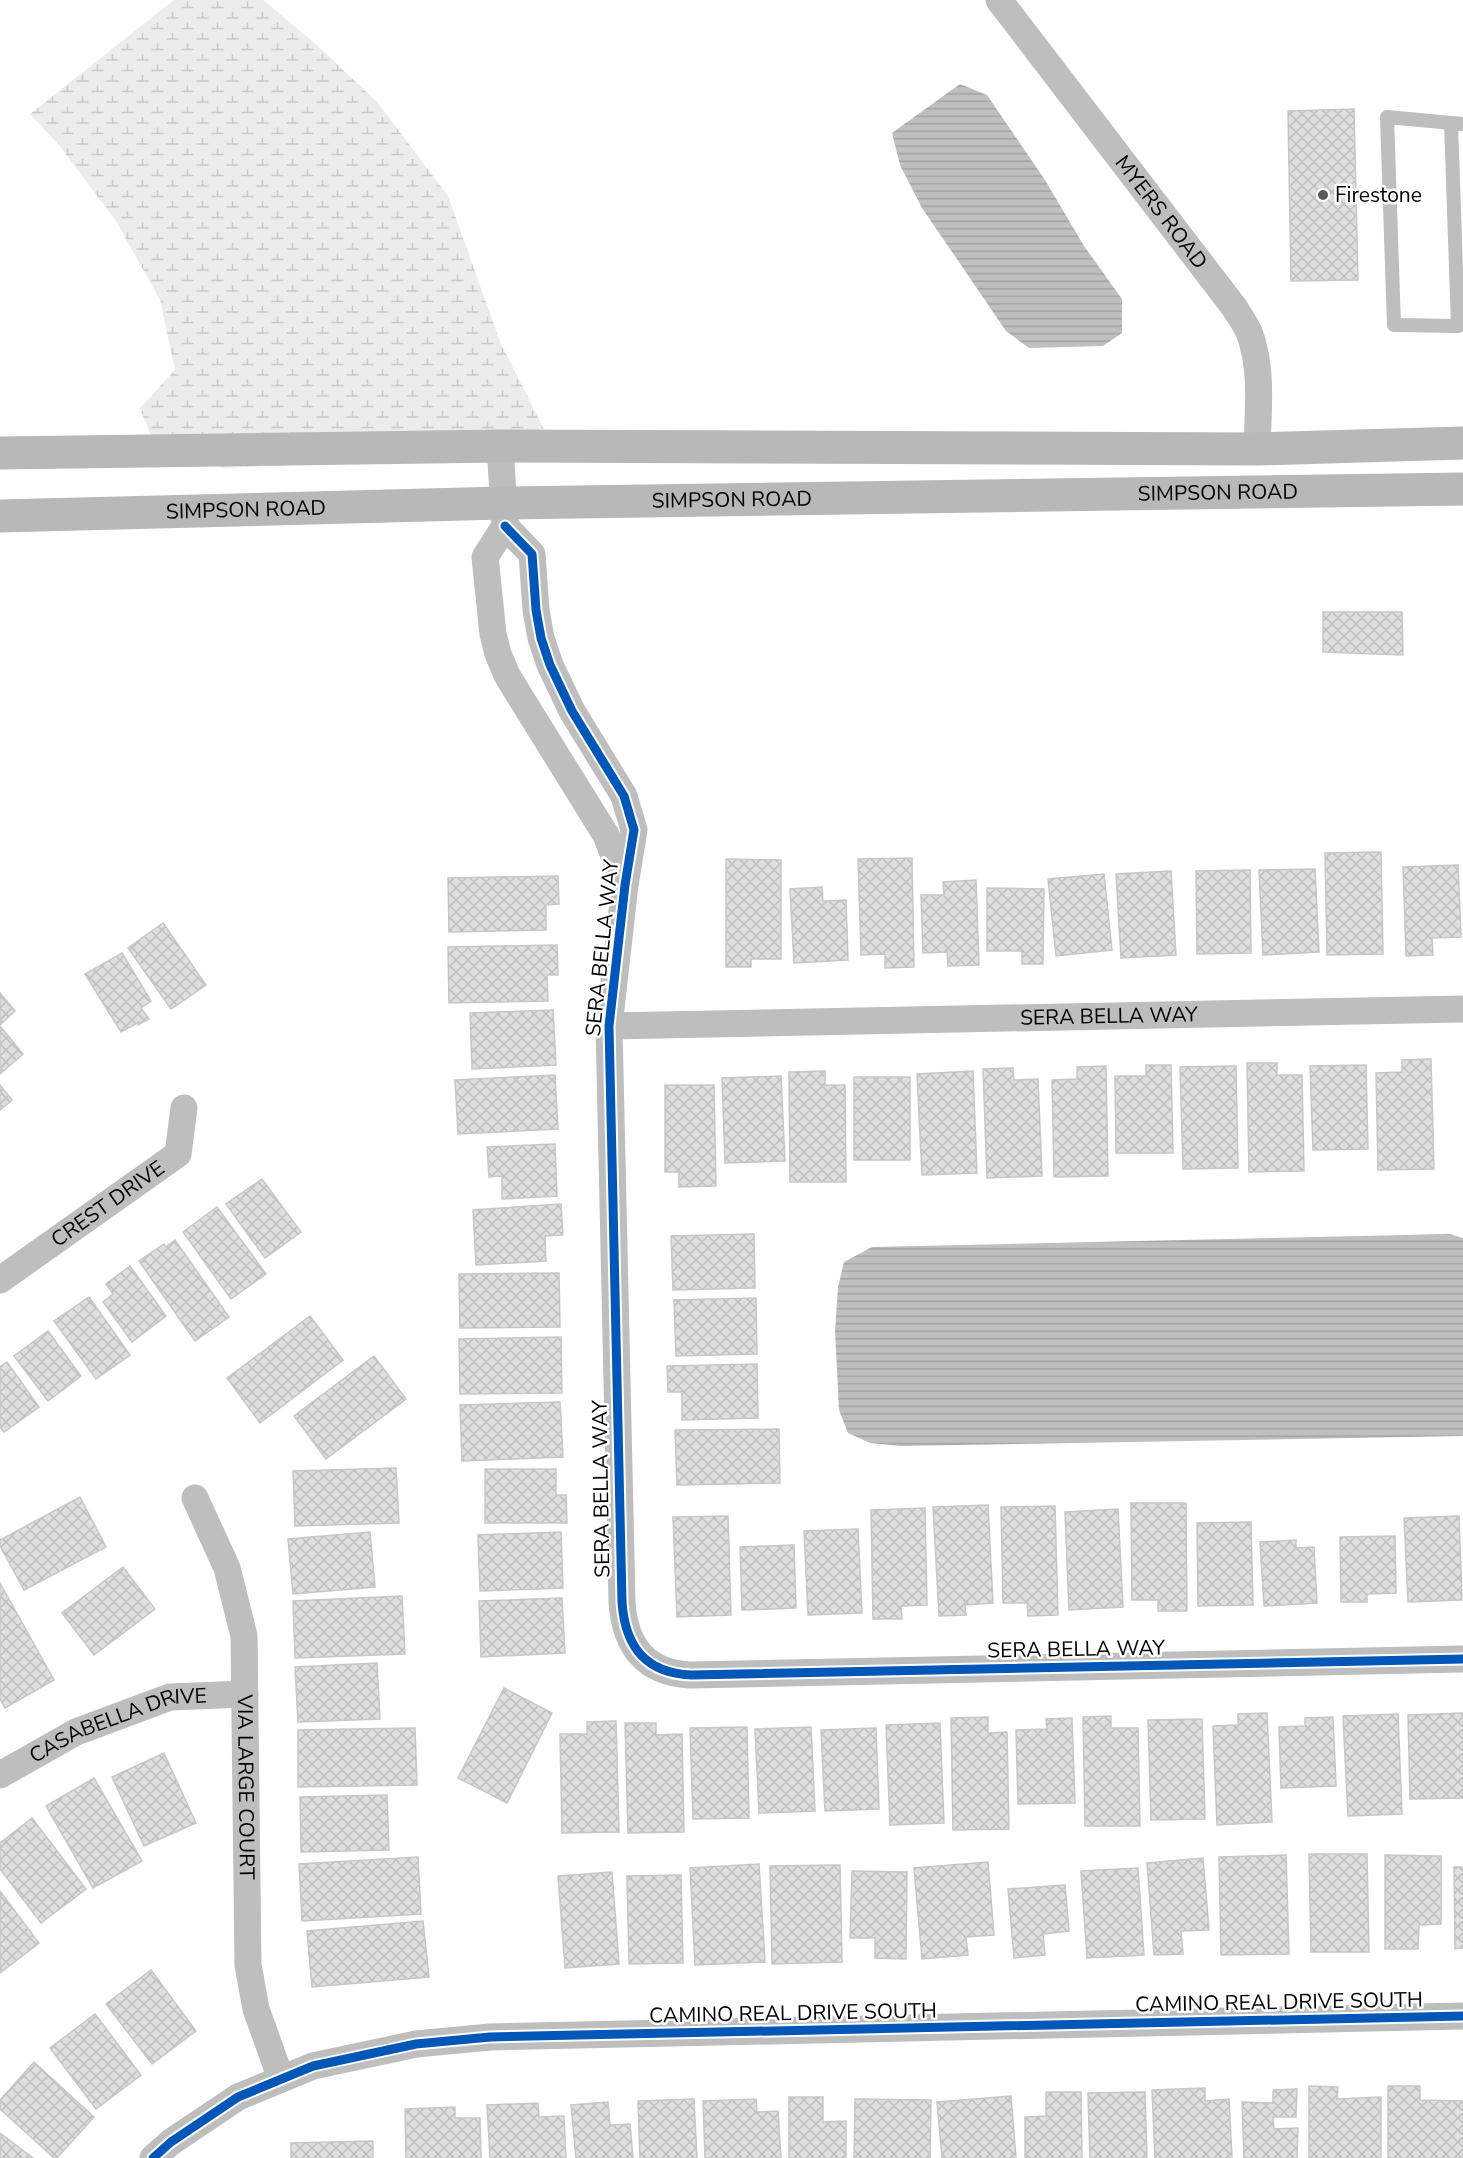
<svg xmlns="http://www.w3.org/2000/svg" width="1463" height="2158" font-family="'Nunito Sans',sans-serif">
<defs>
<pattern id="wetland-marsh" width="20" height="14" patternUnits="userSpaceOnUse" patternTransform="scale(1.5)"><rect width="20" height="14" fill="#ececec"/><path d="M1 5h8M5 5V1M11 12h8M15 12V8" fill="none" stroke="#c9c9c9"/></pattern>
<pattern id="water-rules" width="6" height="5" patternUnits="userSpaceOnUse" patternTransform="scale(1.5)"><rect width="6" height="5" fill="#bfbfbf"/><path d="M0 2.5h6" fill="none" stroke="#a2a2a2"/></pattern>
<pattern id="building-cross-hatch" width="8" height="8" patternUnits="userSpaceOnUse" patternTransform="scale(1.5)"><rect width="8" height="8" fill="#dfdfdf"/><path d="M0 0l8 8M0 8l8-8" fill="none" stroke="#bebebe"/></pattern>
</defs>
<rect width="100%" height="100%" fill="#fff"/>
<!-- wetland -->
<path fill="url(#wetland-marsh)" d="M 174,0 L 263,0 L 318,46 L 378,103 L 448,196 L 501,344 L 556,453 L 223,468 L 153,441 L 140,408 L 175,370 L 160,300 L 116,221 L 59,145 L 30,114 Z"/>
<!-- water -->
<g fill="url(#water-rules)">
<path d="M 960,84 L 987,95 L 1045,180 L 1084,246 L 1122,299 L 1122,333 L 1103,346 L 1029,348 L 1006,331 L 922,208 L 900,165 L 892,133 Z"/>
<path d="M 1450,1234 L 1463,1238 L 1463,1436 L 901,1446 L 870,1443 L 848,1433 L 839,1410 L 835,1331 L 838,1287 L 844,1262 L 872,1247 Z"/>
</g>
<!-- building -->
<g fill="url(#building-cross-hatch)" stroke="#c7c7c7" stroke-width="1.5">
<path d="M 1354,109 L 1358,280 L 1291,281 L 1288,111 Z"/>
<path d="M 1323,612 L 1402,612 L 1403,655 L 1323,652 Z"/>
<path d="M 1381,852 L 1383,954 L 1327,955 L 1325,853 Z"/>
<path d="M 912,858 L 914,967 L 885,968 L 885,954 L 861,955 L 858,859 Z"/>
<path d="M 726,859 L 781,860 L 781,959 L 751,959 L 751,967 L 726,967 Z"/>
<path d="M 1458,865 L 1461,937 L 1432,938 L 1433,955 L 1406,956 L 1403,867 Z"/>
<path d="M 1315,869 L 1319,952 L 1263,955 L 1259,870 Z"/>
<path d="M 1250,870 L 1251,953 L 1197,954 L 1196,871 Z"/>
<path d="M 1171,871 L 1176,955 L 1121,958 L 1116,874 Z"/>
<path d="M 1104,874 L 1112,950 L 1056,956 L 1048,879 Z"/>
<path d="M 558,876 L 559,904 L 546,905 L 546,930 L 449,932 L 448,878 Z"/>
<path d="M 976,880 L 979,965 L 948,966 L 947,952 L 923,953 L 921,895 L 944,895 L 943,882 Z"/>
<path d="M 822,887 L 823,901 L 846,900 L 848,960 L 794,963 L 790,889 Z"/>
<path d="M 987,888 L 1044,889 L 1043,964 L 1022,964 L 1022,951 L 987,951 Z"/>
<path d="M 163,923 L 206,985 L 171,1009 L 128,948 Z"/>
<path d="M 557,945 L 558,975 L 547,975 L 548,1001 L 449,1003 L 448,947 Z"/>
<path d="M 122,953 L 151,1001 L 141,1008 L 149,1019 L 138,1025 L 139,1022 L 121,1032 L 85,974 Z"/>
<path d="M 0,993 L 15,1011 L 0,1025 Z"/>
<path d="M 553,1010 L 556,1065 L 472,1069 L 470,1013 Z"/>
<path d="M 0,1026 L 23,1054 L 0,1074 Z"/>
<path d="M 1431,1059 L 1434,1169 L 1378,1170 L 1376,1073 L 1402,1072 L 1402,1060 Z"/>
<path d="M 1247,1063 L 1277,1063 L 1277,1075 L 1302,1075 L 1304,1171 L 1249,1172 Z"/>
<path d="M 1146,1065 L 1171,1065 L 1173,1153 L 1116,1153 L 1115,1076 L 1146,1076 Z"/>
<path d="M 1366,1065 L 1368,1149 L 1313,1150 L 1310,1066 Z"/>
<path d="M 1106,1066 L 1108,1176 L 1054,1177 L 1052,1080 L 1077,1079 L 1077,1067 Z"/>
<path d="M 1236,1066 L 1238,1168 L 1183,1169 L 1180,1067 Z"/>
<path d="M 1013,1068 L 1014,1080 L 1038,1079 L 1042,1176 L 987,1178 L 983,1069 Z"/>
<path d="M 825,1071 L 825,1085 L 845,1085 L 846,1182 L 790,1182 L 789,1072 Z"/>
<path d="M 973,1071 L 977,1173 L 922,1175 L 917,1074 Z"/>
<path d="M 555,1075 L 558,1129 L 458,1134 L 455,1080 Z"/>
<path d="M 781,1076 L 785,1161 L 725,1163 L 722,1078 Z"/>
<rect x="854" y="1077" width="56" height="83"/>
<path d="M 0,1085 L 12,1100 L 0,1110 Z"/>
<path d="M 665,1085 L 714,1085 L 716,1186 L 679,1187 L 679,1172 L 665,1172 Z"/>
<path d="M 555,1144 L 557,1196 L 502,1199 L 502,1176 L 489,1177 L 487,1147 Z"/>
<path d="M 262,1179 L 301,1232 L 265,1258 L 226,1204 Z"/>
<path d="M 561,1204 L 563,1235 L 545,1236 L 546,1261 L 476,1265 L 473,1210 Z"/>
<path d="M 217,1207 L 266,1274 L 231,1299 L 183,1232 Z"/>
<path d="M 754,1234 L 755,1288 L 673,1290 L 671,1236 Z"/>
<path d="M 175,1240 L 229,1317 L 195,1341 L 139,1261 L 164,1244 L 166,1247 Z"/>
<path d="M 130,1266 L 166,1316 L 132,1342 L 103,1302 L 113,1294 L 106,1284 Z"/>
<path d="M 559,1273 L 560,1327 L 460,1328 L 459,1274 Z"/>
<path d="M 89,1297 L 130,1355 L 96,1379 L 54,1321 Z"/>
<path d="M 756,1298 L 757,1354 L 676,1356 L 674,1300 Z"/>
<path d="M 310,1316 L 343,1360 L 260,1423 L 227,1378 Z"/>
<path d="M 48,1331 L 81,1376 L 48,1401 L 14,1356 Z"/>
<path d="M 561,1337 L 562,1393 L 460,1394 L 459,1339 Z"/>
<path d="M 374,1356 L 406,1399 L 326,1459 L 294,1416 Z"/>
<path d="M 7,1362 L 39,1407 L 4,1432 L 0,1427 L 0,1367 Z"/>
<path d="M 757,1364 L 758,1418 L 682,1420 L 682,1392 L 668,1392 L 667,1366 Z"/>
<path d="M 560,1402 L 563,1457 L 462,1461 L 460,1405 Z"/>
<path d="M 779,1429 L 780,1483 L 677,1485 L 675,1430 Z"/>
<path d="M 396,1468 L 399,1523 L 295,1526 L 293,1471 Z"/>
<path d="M 485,1469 L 556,1469 L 556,1495 L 566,1495 L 567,1523 L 485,1523 Z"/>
<path d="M 80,1497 L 106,1547 L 24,1590 L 0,1546 L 0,1540 Z"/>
<path d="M 1131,1503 L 1186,1503 L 1187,1611 L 1158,1611 L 1158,1600 L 1132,1600 Z"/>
<path d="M 988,1505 L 993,1603 L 965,1605 L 966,1615 L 939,1616 L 933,1507 Z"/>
<path d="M 1055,1506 L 1058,1615 L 1028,1616 L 1027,1603 L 1003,1603 L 1001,1507 Z"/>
<path d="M 925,1508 L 927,1605 L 901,1606 L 902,1619 L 873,1619 L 871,1510 Z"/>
<path d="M 1118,1509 L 1123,1607 L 1069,1610 L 1065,1512 Z"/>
<path d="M 728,1516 L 731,1615 L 677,1617 L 673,1517 Z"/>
<path d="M 1459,1516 L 1462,1600 L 1408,1602 L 1404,1518 Z"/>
<path d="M 1251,1522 L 1253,1605 L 1198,1606 L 1197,1523 Z"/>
<path d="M 858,1529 L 862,1613 L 808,1615 L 804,1531 Z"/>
<path d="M 370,1532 L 375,1587 L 293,1594 L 288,1539 Z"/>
<path d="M 561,1532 L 563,1588 L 480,1591 L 478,1535 Z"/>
<path d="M 1395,1536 L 1396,1593 L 1367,1594 L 1367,1602 L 1341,1602 L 1340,1537 Z"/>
<path d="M 1296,1540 L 1296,1548 L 1314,1547 L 1317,1603 L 1264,1606 L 1260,1542 Z"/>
<path d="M 794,1545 L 796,1608 L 742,1610 L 740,1547 Z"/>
<path d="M 123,1567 L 155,1609 L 94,1655 L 62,1613 Z"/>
<path d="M 0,1583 L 54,1680 L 5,1708 L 0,1699 Z"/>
<path d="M 402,1596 L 405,1654 L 295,1658 L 293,1601 Z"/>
<path d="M 562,1598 L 565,1653 L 481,1657 L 479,1601 Z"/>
<path d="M 377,1663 L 380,1719 L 298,1722 L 295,1667 Z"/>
<path d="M 504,1688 L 552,1713 L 507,1803 L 458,1778 Z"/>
<path d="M 1267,1713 L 1272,1822 L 1217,1825 L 1213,1726 L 1238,1725 L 1238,1714 Z"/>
<path d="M 1463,1713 L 1463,1798 L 1410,1799 L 1408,1715 Z"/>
<path d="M 1398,1714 L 1402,1814 L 1348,1816 L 1343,1716 Z"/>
<path d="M 1111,1716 L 1111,1728 L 1138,1728 L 1140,1826 L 1085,1826 L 1083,1717 Z"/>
<path d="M 988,1717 L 988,1733 L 1007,1732 L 1009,1829 L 953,1830 L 951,1718 Z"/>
<path d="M 1333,1717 L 1336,1786 L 1281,1788 L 1279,1727 L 1305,1726 L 1305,1718 Z"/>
<path d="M 1072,1718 L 1075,1803 L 1018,1804 L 1016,1730 L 1047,1729 L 1046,1719 Z"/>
<path d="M 1202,1719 L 1205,1819 L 1151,1820 L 1148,1720 Z"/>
<path d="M 616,1721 L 619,1832 L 562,1833 L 560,1734 L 587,1734 L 587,1722 Z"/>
<path d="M 625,1723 L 656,1723 L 656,1735 L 682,1734 L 684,1832 L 628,1833 Z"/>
<path d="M 940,1723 L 944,1823 L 890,1825 L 886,1725 Z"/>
<path d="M 747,1727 L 749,1818 L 693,1819 L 690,1728 Z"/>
<path d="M 811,1727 L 815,1811 L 759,1813 L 755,1729 Z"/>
<path d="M 415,1728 L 417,1785 L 298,1787 L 298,1730 Z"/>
<path d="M 876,1728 L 879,1809 L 825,1811 L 821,1730 Z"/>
<path d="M 164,1753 L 196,1823 L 144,1846 L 112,1777 Z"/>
<path d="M 94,1778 L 142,1861 L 93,1888 L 46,1806 Z"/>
<path d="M 387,1795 L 389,1850 L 301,1852 L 300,1797 Z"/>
<path d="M 32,1818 L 86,1889 L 41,1923 L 0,1869 L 0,1843 Z"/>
<path d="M 1309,1854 L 1367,1854 L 1369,1952 L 1311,1952 Z"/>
<path d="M 1286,1855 L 1289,1954 L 1221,1955 L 1219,1857 Z"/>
<path d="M 1385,1855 L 1441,1856 L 1441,1924 L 1419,1925 L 1418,1949 L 1385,1949 Z"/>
<path d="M 418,1857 L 421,1914 L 302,1921 L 299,1864 Z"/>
<path d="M 1203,1858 L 1209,1930 L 1181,1931 L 1183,1954 L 1154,1955 L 1147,1863 Z"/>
<path d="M 988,1862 L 994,1935 L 966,1937 L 968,1955 L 922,1959 L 914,1868 Z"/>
<path d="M 759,1864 L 765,1962 L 695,1965 L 690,1868 Z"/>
<path d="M 840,1865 L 842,1962 L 772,1964 L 770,1866 Z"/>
<path d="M 1454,1867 L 1463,1867 L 1463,1948 L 1455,1949 Z"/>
<path d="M 1138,1868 L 1144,1955 L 1087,1958 L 1081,1871 Z"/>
<path d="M 852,1871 L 907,1872 L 906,1959 L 875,1958 L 875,1938 L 850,1938 Z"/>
<path d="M 612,1872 L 619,1964 L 565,1968 L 558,1876 Z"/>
<path d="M 681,1875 L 683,1963 L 629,1964 L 627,1876 Z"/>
<path d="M 1065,1885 L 1069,1931 L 1043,1934 L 1045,1955 L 1014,1958 L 1008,1889 Z"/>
<path d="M 0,1891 L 39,1943 L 0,1973 Z"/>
<path d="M 423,1921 L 429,1977 L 312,1987 L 307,1931 Z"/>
<path d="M 151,1970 L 196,2031 L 152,2064 L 106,2004 Z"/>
<path d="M 95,2014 L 141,2075 L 96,2109 L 50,2048 Z"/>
<path d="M 34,2062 L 94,2117 L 57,2158 L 54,2158 L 0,2109 L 0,2100 Z"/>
<path d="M 1309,2086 L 1338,2087 L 1337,2099 L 1381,2097 L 1381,2158 L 1309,2158 Z"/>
<path d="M 1388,2086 L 1420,2086 L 1420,2100 L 1463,2101 L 1463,2158 L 1388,2158 Z"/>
<path d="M 1205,2088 L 1205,2101 L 1229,2099 L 1232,2158 L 1155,2158 L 1152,2090 Z"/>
<path d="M 1297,2089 L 1296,2117 L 1273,2117 L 1274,2129 L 1298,2128 L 1297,2158 L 1244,2158 L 1242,2102 L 1273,2103 L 1273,2090 Z"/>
<path d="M 1046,2092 L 1081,2092 L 1082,2158 L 1025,2158 L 1025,2117 L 1046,2116 Z"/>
<path d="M 1145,2092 L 1147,2158 L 1090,2158 L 1088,2093 Z"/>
<path d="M 1011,2096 L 1016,2158 L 942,2158 L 937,2102 Z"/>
<path d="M 789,2097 L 823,2097 L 823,2122 L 846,2121 L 846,2158 L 789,2158 Z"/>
<path d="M 694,2099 L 697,2158 L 640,2158 L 638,2101 Z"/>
<path d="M 756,2099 L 757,2112 L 778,2111 L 781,2158 L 705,2158 L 703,2101 Z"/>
<path d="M 855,2099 L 931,2100 L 930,2158 L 854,2158 Z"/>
<path d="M 608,2102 L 610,2125 L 630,2124 L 633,2158 L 576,2158 L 571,2105 Z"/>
<path d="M 538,2103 L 539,2117 L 564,2116 L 566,2158 L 490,2158 L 487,2105 Z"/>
<path d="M 455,2107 L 455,2118 L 480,2118 L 481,2158 L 406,2158 L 405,2109 Z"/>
<path d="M 0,2133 L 33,2158 L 0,2158 Z"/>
<path d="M 373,2141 L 373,2158 L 291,2158 L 291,2143 Z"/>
</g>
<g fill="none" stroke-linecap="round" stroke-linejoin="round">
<!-- lane -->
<path stroke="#bebebe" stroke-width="14" d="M 1451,123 L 1458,326 L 1394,325 L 1387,117 L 1463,124"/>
<!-- street -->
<g stroke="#bebebe" stroke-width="27">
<path id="s1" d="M 999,0 L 1234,307 C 1239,315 1245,323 1249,332 C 1263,368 1258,411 1257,449"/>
<path d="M 500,446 L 505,526 L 485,557 L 493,634 L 498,654 L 507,675 L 519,695 L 606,835 L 625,884"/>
<path d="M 505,526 L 532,554 L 536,610 L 541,638 L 550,665 L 572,711 L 624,796 L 634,830 L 625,885 L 609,1026 L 622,1602 C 625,1646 645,1673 691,1675 L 1463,1659"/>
<path id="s2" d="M 609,1026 L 1463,1009"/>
<path id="s3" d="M 0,1280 L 178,1154 L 184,1108"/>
<path id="s4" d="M 195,1498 L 227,1568 L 244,1636 L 248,1965 L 256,2009 L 281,2079"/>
<path id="s5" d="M 0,1775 L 76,1732 L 170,1697 L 245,1694"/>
<path d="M 153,2158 L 171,2142 L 238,2097 L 313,2066 L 416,2044 L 490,2037 L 1463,2016"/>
</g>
<!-- secondary -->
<g stroke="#b8b8b8" stroke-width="33">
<path d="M 0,453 L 500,446 L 1257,449 L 1463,443"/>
<path id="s6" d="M 0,516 L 503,503 L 1463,489"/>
</g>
<defs>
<g id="cycleway">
<path d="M 505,526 L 532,554 L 536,610 L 541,638 L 550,665 L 572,711 L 624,796 L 634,830 L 625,885 L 609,1026 L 622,1602 C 625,1646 645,1673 691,1675 L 1463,1659"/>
<path d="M 153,2158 L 171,2142 L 238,2097 L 313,2066 L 416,2044 L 490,2037 L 1463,2016"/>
</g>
</defs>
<!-- cycleway casing -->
<use href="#cycleway" stroke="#fff" stroke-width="13"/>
<!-- cycleway -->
<use href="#cycleway" stroke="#0057b8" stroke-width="9"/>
</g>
<!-- markers -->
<circle fill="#595959" stroke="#fff" stroke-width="2" cx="1323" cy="195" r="6"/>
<g text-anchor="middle" stroke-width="5" stroke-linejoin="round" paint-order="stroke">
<!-- poi labels -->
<g font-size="21" fill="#000" stroke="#fff" text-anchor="start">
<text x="1335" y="202">Firestone</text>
</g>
<!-- street labels -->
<g font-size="21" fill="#000" stroke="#fff">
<text dy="7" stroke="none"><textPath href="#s1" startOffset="267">MYERS ROAD</textPath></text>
<text dy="7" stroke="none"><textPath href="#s6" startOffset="1218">SIMPSON ROAD</textPath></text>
<text dy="7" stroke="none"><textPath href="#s6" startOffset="732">SIMPSON ROAD</textPath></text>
<text dy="7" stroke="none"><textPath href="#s6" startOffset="246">SIMPSON ROAD</textPath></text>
<text transform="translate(602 948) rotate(-84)" y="7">SERA BELLA WAY</text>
<text dy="7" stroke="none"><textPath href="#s2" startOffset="500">SERA BELLA WAY</textPath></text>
<text dy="7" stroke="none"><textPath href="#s3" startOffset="132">CREST DRIVE</textPath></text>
<text transform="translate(601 1489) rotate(-91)" y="7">SERA BELLA WAY</text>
<text transform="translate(1076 1649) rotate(-1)" y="7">SERA BELLA WAY</text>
<text dy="7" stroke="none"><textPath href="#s5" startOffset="130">CASABELLA DRIVE</textPath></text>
<text dy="7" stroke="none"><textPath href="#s4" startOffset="298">VIA LARGE COURT</textPath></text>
<text transform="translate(1279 2002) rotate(-1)" y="7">CAMINO REAL DRIVE SOUTH</text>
<text transform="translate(793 2013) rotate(-1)" y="7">CAMINO REAL DRIVE SOUTH</text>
</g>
</g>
</svg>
